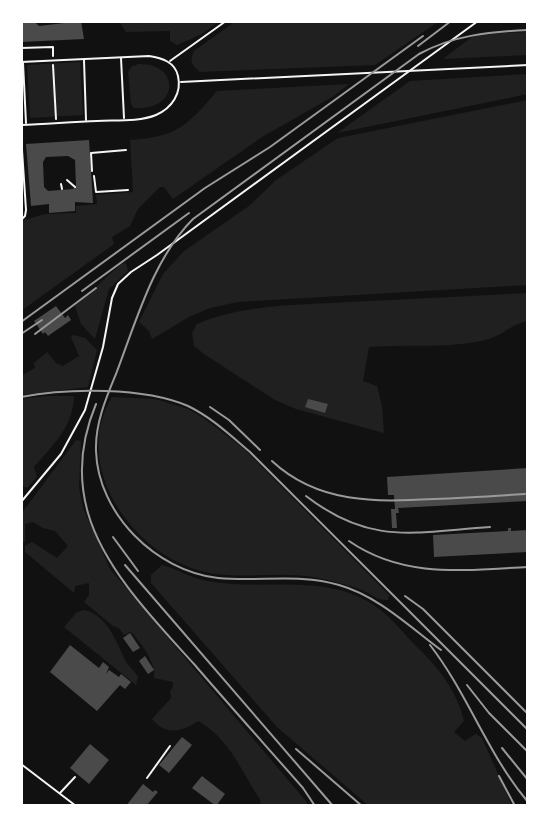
<svg xmlns="http://www.w3.org/2000/svg" width="549" height="827" font-family="Lora,serif">
<rect width="100%" height="100%" fill="#111"/>
<!-- green -->
<g fill="#202020">
<path d="M 119,21 L 220,21 L 200,35 L 177,45 L 170,41 L 170,31 L 126,32 Z"/>
<path d="M 236,21 L 439,21 L 375,65 L 200,72 C 192,65 189,62 194,51 Z"/>
<path d="M 528,32 L 528,55 L 443,59 L 473,36 L 483,34 Z"/>
<path d="M 80,62 L 83,115 L 30,118 L 27,65 Z"/>
<path d="M 139,64 C 180,63 180,111 134,108 L 131,104 L 128,72 L 132,66 Z"/>
<path d="M 528,74 L 528,94 L 337,133 L 410,81 Z"/>
<path d="M 349,84 L 334,96 L 262,137 L 173,199 L 164,187 L 160,187 L 138,209 L 130,226 L 112,237 L 114,244 L 21,311 L 21,221 L 45,214 L 76,213 L 76,206 L 97,204 L 96,195 L 133,192 L 130,140 C 177,137 187,126 217,91 Z"/>
<path d="M 528,100 L 528,285 L 238,302 L 210,308 L 189,317 L 152,339 L 149,331 L 139,322 L 163,274 L 184,251 L 249,206 L 276,180 L 338,138 Z"/>
<path d="M 126,263 L 128,271 L 109,289 L 95,339 L 81,324 L 75,306 L 121,264 Z"/>
<path d="M 528,293 L 528,321 C 511,324 503,335 489,339 C 454,349 406,344 369,347 L 363,381 L 377,386 L 382,406 L 384,433 L 296,409 L 275,400 L 204,354 L 194,346 L 192,333 L 197,324 C 245,304 299,305 350,302 C 410,299 469,296 528,293 Z"/>
<path d="M 73,335 L 85,338 L 97,350 L 88,387 L 21,395 L 21,376 L 35,368 L 34,363 L 47,352 L 56,363 L 63,366 L 79,356 L 71,337 Z"/>
<path d="M 47,396 L 72,396 L 74,397 C 73,427 53,445 34,467 L 37,477 L 27,488 L 21,485 L 21,399 Z"/>
<path d="M 112,397 L 155,399 L 188,409 L 205,419 L 243,448 L 389,595 L 388,600 C 378,601 373,595 364,591 C 349,585 333,581 318,578 C 280,570 238,581 201,571 C 132,553 70,465 112,397 Z"/>
<path d="M 76,440 L 81,441 L 79,488 L 83,508 L 110,569 L 310,806 L 259,806 L 261,801 C 240,770 231,740 198,721 C 182,732 166,736 152,719 L 171,698 L 170,691 L 173,687 L 173,682 L 154,678 C 156,662 142,645 133,634 L 130,632 L 124,635 L 119,628 L 113,626 L 84,602 L 89,595 L 89,583 L 75,586 L 74,593 L 25,552 L 25,546 L 32,542 L 57,558 L 68,546 L 55,531 L 43,528 L 33,522 L 25,524 L 25,541 L 21,544 L 21,514 Z"/>
<path d="M 162,565 C 177,569 191,578 207,581 C 264,592 327,571 378,608 C 392,618 404,634 416,646 C 438,667 457,691 464,721 L 454,732 L 465,741 L 476,734 L 482,738 L 512,806 L 369,806 L 277,727 L 151,583 L 151,575 Z"/>
<path d="M 85,610 C 107,616 116,640 124,658 C 127,665 134,670 138,677 L 136,685 L 64,627 L 77,612 Z"/>
</g>
<!-- building -->
<g fill="#4a4a4a" fill-rule="evenodd">
<path d="M 21,21 L 34,21 L 39,26 L 81,21 L 84,39 L 21,42 Z"/>
<path d="M 89,140 L 93,203 L 75,202 L 75,211 L 49,213 L 49,204 L 31,206 L 26,144 ZM 68,156 L 75,160 L 76,185 L 73,189 L 48,191 L 44,187 L 43,162 L 46,157 Z"/>
<path d="M 56,306 L 65,318 L 68,315 L 71,320 L 48,336 L 45,332 L 43,334 L 34,321 Z"/>
<path d="M 308,399 L 328,404 L 325,413 L 305,407 Z"/>
<path d="M 528,468 L 528,501 L 398,508 L 399,513 L 396,513 L 397,528 L 392,528 L 391,509 L 395,509 L 394,495 L 388,495 L 387,477 Z"/>
<path d="M 508,528 L 511,528 L 511,531 L 528,530 L 528,552 L 434,557 L 433,535 L 508,531 Z"/>
<path d="M 130,633 L 140,648 L 133,652 L 123,638 Z"/>
<path d="M 70,645 L 99,668 L 103,662 L 109,667 L 106,674 L 109,670 L 119,677 L 121,674 L 131,682 L 125,689 L 120,685 L 97,711 L 50,672 Z"/>
<path d="M 145,656 L 154,670 L 148,674 L 139,661 Z"/>
<path d="M 182,737 L 192,745 L 169,773 L 159,765 Z"/>
<path d="M 90,744 L 109,760 L 89,784 L 70,768 Z"/>
<path d="M 202,776 L 225,794 L 216,806 L 192,788 Z"/>
<path d="M 143,784 L 153,792 L 155,790 L 158,792 L 146,806 L 126,806 Z"/>
</g>
<g fill="none" stroke-linecap="round" stroke-linejoin="round">
<!-- path -->
<g stroke="#f5f5f5" stroke-width="2">
<path d="M 21,48 L 53,47 L 53,56"/>
<path d="M 53,65 L 56,119"/>
<path d="M 94,176 L 96,192 L 128,190"/>
<path d="M 67,180 L 75,187"/>
<path d="M 61,184 L 62,189"/>
</g>
<!-- service -->
<g stroke="#f5f5f5" stroke-width="2">
<path d="M 121,58 L 124,118"/>
<path d="M 84,60 L 86,120"/>
<path d="M 170,61 L 226,21"/>
<path d="M 21,62 L 149,56 C 162,58 175,62 178,76 C 182,93 172,108 156,115 C 139,122 115,120 97,121 C 72,122 46,124 21,125"/>
<path d="M 23,63 L 26,123"/>
<path d="M 181,82 L 528,65"/>
<path d="M 21,135 L 26,210 L 25,216 L 21,220"/>
<path d="M 92,171 L 91,153 L 126,150"/>
<path d="M 21,502 L 61,454 L 85,410 L 103,347 L 112,298 L 118,284 L 131,272 L 157,255 L 478,21"/>
<path d="M 21,764 L 76,806"/>
<path d="M 147,778 L 170,746"/>
<path d="M 60,793 L 75,777"/>
</g>
<!-- rail -->
<g stroke="#9a9a9a" stroke-width="2">
<path d="M 418,46 L 451,21"/>
<path d="M 82,291 L 189,213"/>
<path d="M 21,322 L 205,188 L 270,147 L 423,36"/>
<path d="M 21,334 L 42,320"/>
<path d="M 35,334 L 96,288"/>
<path d="M 21,397 C 68,388 144,387 188,406 C 211,417 230,435 249,451 L 528,730"/>
<path d="M 96,404 C 81,440 77,475 88,513 C 104,569 156,622 194,664 C 230,706 267,747 303,788 L 315,806"/>
<path d="M 210,407 L 229,420 L 260,450"/>
<path d="M 272,461 C 318,504 376,502 434,499 C 465,498 495,496 525,494"/>
<path d="M 306,496 C 371,546 414,532 490,527"/>
<path d="M 113,537 L 138,571"/>
<path d="M 349,541 C 404,579 465,570 528,567"/>
<path d="M 125,565 L 333,806"/>
<path d="M 405,596 L 423,609 L 526,712"/>
<path d="M 430,645 C 468,694 488,755 528,802"/>
<path d="M 441,650 C 410,627 378,596 339,585 C 299,573 259,582 218,578 C 156,571 98,514 96,451 C 95,424 106,398 116,374 C 136,322 153,259 193,219 L 419,54 C 454,35 489,32 528,30"/>
<path d="M 467,685 L 489,713 L 528,752"/>
<path d="M 502,748 L 528,780"/>
<path d="M 296,749 L 362,806"/>
<path d="M 499,776 L 515,806"/>
</g>
</g>
<!-- border -->
<rect width="549" height="827" fill="none" stroke="#ffffff" stroke-width="46"/>
</svg>
